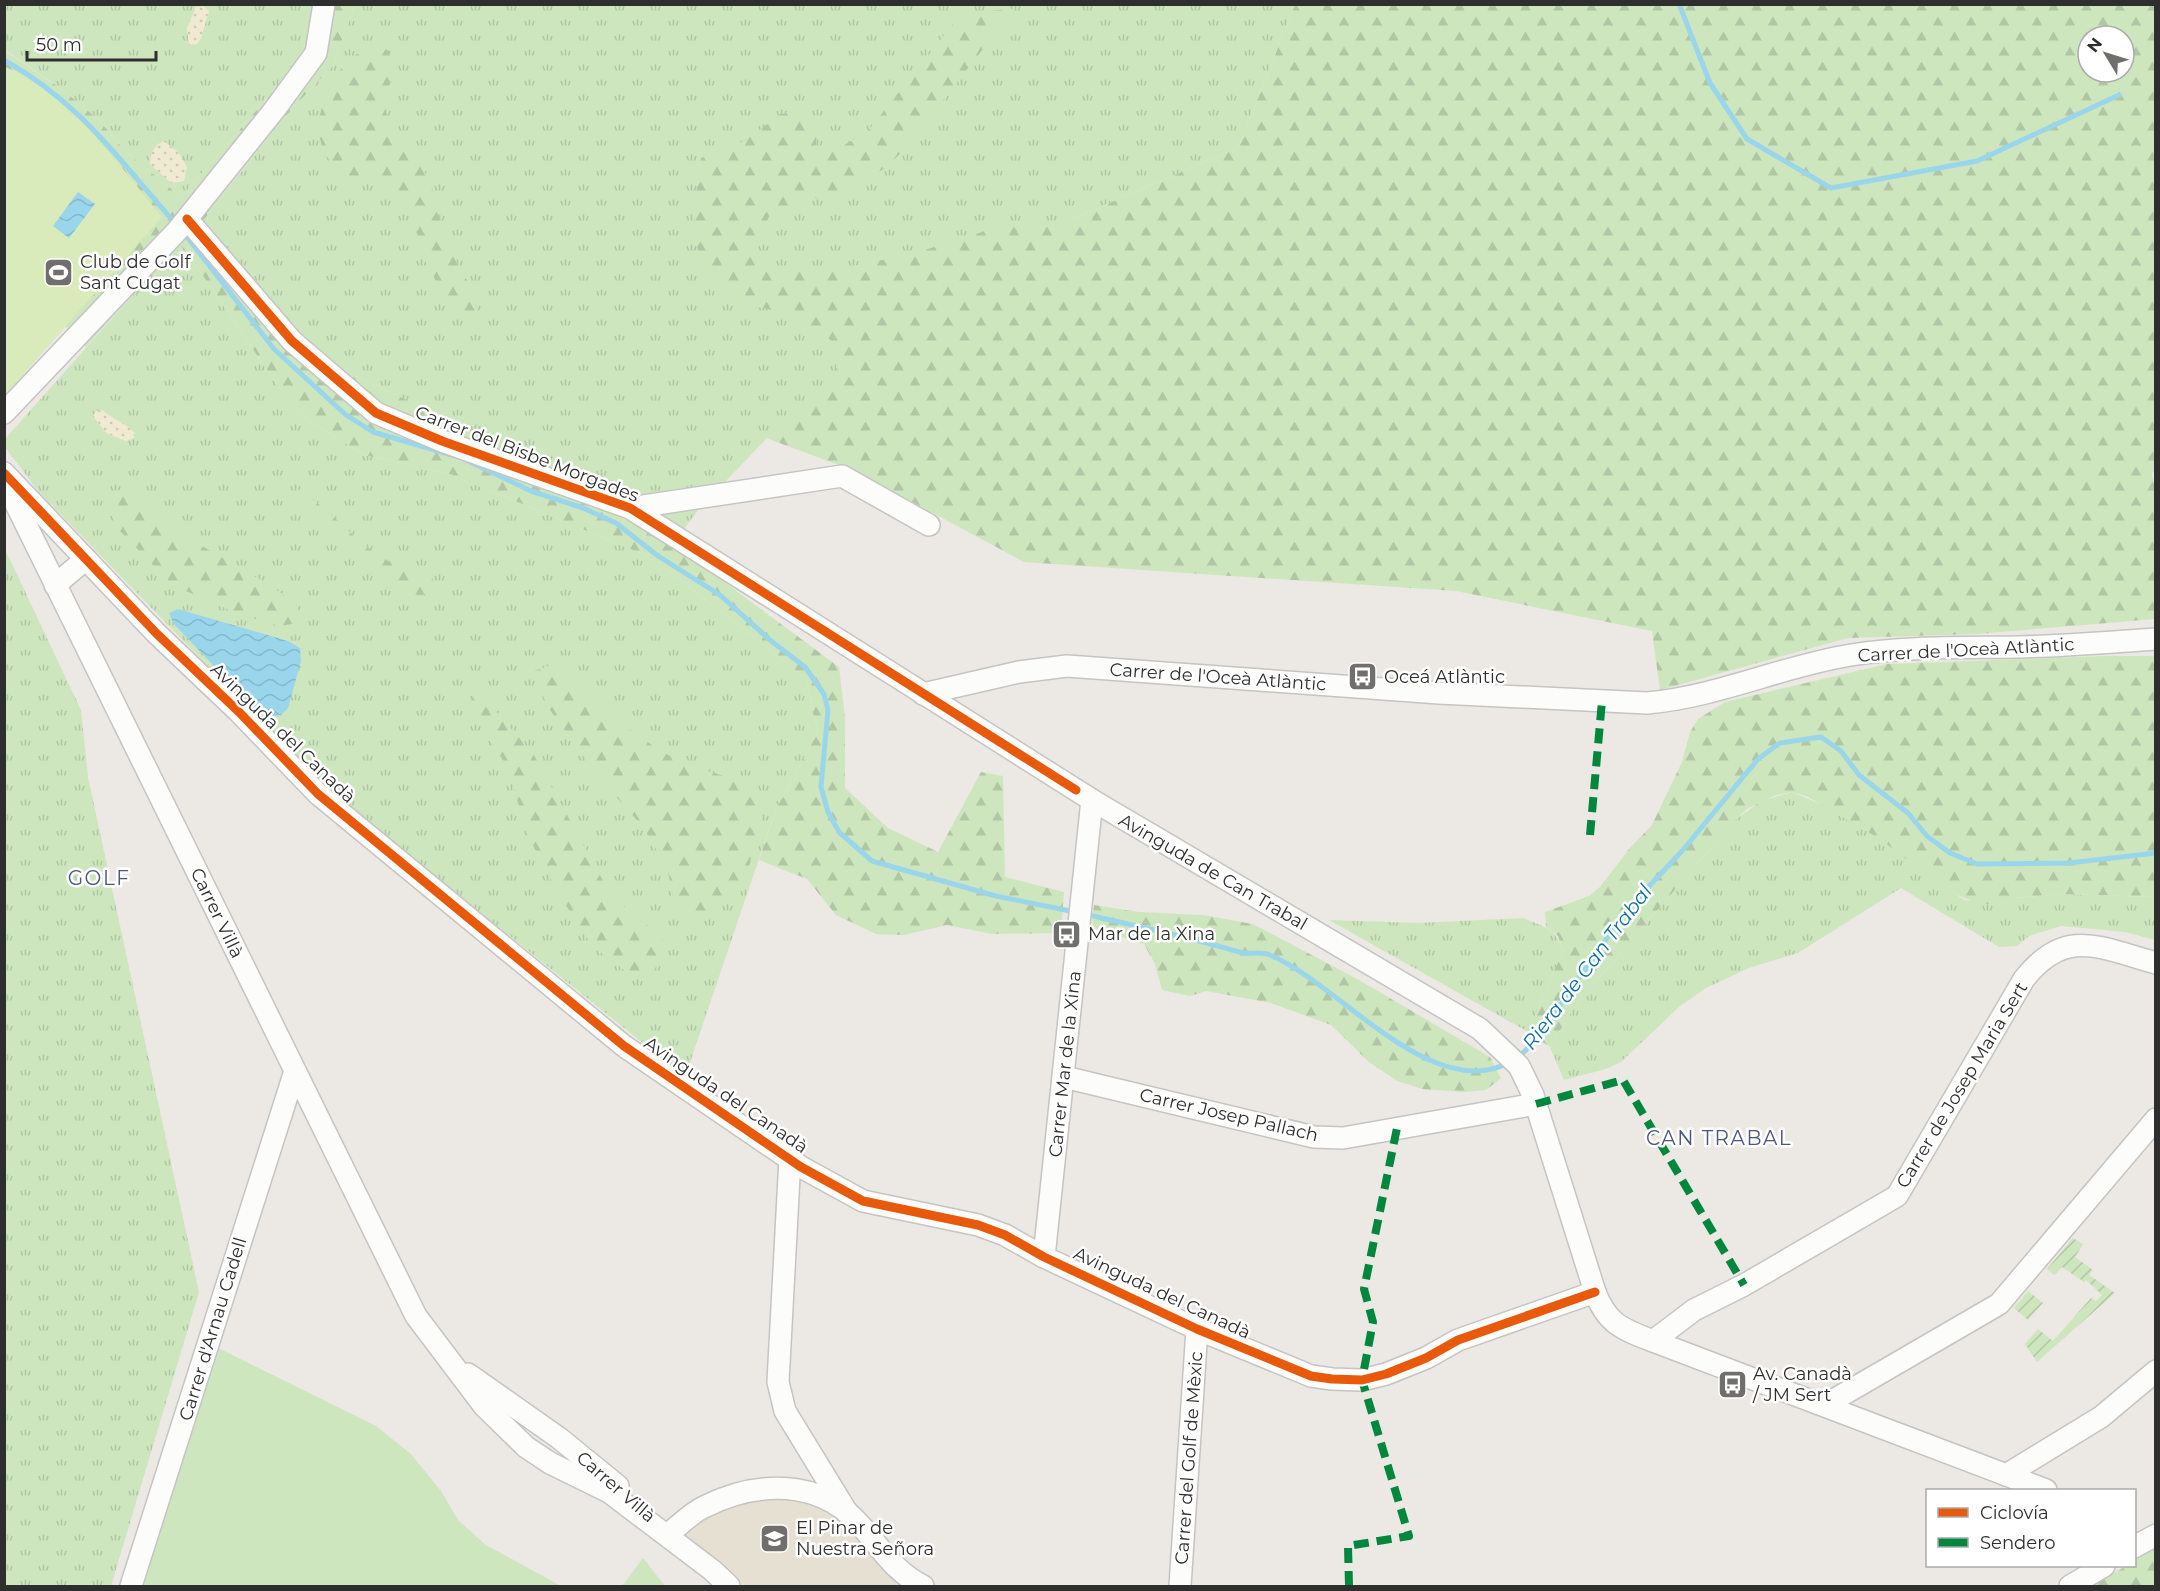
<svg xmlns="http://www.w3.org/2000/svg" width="2160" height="1591" font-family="Montserrat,sans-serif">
<defs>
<pattern id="grass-tufts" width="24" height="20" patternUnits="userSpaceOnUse" patternTransform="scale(1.5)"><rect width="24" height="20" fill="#cee6be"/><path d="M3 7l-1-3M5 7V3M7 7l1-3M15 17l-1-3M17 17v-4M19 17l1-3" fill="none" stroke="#b1c6a4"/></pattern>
<pattern id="forest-firs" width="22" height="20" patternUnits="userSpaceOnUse" patternTransform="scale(1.5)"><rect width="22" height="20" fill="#cee6be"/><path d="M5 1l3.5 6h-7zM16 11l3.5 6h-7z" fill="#b1c6a4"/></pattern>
<pattern id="sand-dots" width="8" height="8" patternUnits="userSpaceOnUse" patternTransform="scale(1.5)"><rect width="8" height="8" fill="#f0ead3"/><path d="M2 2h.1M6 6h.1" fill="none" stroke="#cec9b5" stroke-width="1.8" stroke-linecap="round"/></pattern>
<pattern id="garden-furrows" width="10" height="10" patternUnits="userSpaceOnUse" patternTransform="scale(1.5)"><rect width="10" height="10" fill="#cee6be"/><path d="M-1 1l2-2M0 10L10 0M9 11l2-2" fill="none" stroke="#b1c6a4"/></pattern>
<pattern id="water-waves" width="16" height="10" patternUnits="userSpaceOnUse" patternTransform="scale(1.5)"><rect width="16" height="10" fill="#99d6ec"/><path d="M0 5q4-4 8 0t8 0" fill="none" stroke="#84b8cb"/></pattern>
</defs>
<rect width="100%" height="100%" fill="#ece8e4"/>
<!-- education -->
<path fill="#e6e0d3" d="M 734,1495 L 820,1496 L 923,1586 L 729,1586 L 678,1534 Z"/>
<!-- grass -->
<g fill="url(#grass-tufts)">
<path d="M 4,5 L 311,5 L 311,27 L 303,57 L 181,197 L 125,151 L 99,120 L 63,90 L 5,50 Z"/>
<path d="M 353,5 L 1295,5 L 1238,148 L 1065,222 L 767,438 L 699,509 L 684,529 L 327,363 L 202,222 L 281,121 L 334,64 L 352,13 Z"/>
<path d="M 180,242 L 278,386 L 311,422 L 364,455 L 450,474 L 652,558 L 806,678 L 818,732 L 776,809 L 685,1077 L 327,789 L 38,491 L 5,447 L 5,439 Z"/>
<path d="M 4,547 L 81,710 L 88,777 L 199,1292 L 111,1586 L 5,1586 Z"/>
<path d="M 1792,792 L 1823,805 L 1880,839 L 1964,900 L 1998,904 L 2013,898 L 2061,894 L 2155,897 L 2155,940 L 2125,932 L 2061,926 L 2029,936 L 2017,946 L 1999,947 L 1901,888 L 1798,953 L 1749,968 L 1706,988 L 1679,1007 L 1621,1062 L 1606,1069 L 1564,1080 L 1550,1047 L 1575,1006 L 1735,820 L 1761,801 Z"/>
<path d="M 1523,918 C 1545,927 1556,928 1563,951 L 1528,1032 L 1329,920 L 1418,923 Z"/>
</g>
<!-- forest -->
<g fill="url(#forest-firs)" fill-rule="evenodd">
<path d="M 311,5 L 353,5 L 352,13 L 334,64 L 281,121 L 202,222 L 327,363 L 684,529 L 673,544 L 839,667 L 845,718 L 845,788 L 888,828 L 938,852 L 981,772 L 1003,776 L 1005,877 L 1064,892 L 1061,933 L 992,934 L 947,925 L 904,935 L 876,934 L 836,915 L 807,879 L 759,860 L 776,809 L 818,732 L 806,678 L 652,558 L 450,474 L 364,455 L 311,422 L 278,386 L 180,242 L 86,347 L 65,326 L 161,217 C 117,163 71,96 5,67 L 4,50 L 63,90 L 99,120 L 125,151 L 181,197 L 303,57 L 311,27 Z"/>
<path d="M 1295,5 L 2155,5 L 2156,471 L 2152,473 L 2156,495 L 2155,619 L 1977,634 L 1848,638 L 1660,690 L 1652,631 L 1456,591 L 1024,562 L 855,471 L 766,438 L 837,385 L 833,372 L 844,354 C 827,333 815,330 792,319 C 785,316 778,312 771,310 C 762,307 752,307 744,303 C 681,269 693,218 701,158 L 727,150 L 752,136 L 780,114 L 810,113 L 817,128 L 816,147 L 841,147 L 868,131 L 953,24 L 968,12 L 1014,9 L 906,148 L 884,169 L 828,196 L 801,200 L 768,217 L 753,242 L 765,266 L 786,271 L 843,268 L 912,254 L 988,230 L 1032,222 L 1065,222 L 1238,148 ZM 2088,36 L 2124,36 L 2124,72 L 2088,72 Z"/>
<path d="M 373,43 L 389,51 L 393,72 L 383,104 L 394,134 L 418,156 L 435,196 L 445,241 L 473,291 L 478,317 L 450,306 L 424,259 L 415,219 L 404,192 L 376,179 L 340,175 L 323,151 L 317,126 L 327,88 L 346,62 Z"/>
<path d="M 125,488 L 181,534 L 268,584 L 295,603 L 304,622 L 279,626 L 239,614 L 172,585 L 120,531 L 108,509 L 114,492 Z"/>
<path d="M 298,490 C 328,507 348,534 377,554 C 393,566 415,572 433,579 L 431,595 L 394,594 L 298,504 Z"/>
<path d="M 2103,656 L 2155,656 L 2155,897 L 2061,894 L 2013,898 L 1998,904 L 1979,904 L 1950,892 L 1880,839 L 1808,797 L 1792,792 L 1776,795 L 1747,809 L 1735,820 L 1575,1006 L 1550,1047 L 1528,1032 L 1563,951 L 1558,936 L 1546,927 L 1545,912 L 1589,896 L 1600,887 L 1629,849 L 1652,825 L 1682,762 L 1690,732 L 1698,719 L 1725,702 L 1887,664 Z"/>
<path d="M 551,665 L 635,734 L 666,754 L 704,770 L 738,780 L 766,800 L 748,870 L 718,909 L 693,920 L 674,899 L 667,868 L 643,827 L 597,775 L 550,710 L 531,672 Z"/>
<path d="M 473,690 L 487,701 L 534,755 L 612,897 L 663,938 L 664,958 L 648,976 L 634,977 L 592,946 L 558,893 L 526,832 L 509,770 L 472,710 Z"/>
<path d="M 1094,905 L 1139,912 L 1203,915 L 1253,924 L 1359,980 L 1490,1057 L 1501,1078 L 1486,1090 L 1464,1092 L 1422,1089 L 1397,1081 L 1369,1062 L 1331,1025 L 1271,1003 L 1206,991 L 1190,996 L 1162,990 L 1155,964 L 1144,944 L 1092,927 Z"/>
<path d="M 2155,1547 L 2155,1586 L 2091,1586 L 2126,1566 L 2134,1566 L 2135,1560 Z"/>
</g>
<!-- sand -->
<g fill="url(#sand-dots)">
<path d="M 203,6 L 209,11 L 201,38 L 197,44 L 189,45 L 187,28 L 196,7 Z"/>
<path d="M 164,141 L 179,153 L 187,167 L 184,181 L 171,183 L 150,164 C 150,153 154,145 164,141 Z"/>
<path d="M 102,410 C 111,418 127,424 135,433 L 134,438 L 126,441 L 106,433 L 93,416 L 96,411 Z"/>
</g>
<!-- park -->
<g fill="#cee6be">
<path d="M 208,1343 L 376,1426 L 411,1454 L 441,1491 L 458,1520 L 486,1545 L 561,1586 L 131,1586 Z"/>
<path d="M 643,1558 L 665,1586 L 620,1586 L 622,1586 Z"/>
</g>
<!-- garden -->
<g fill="url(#garden-furrows)">
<path d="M 2073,1238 L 2083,1244 L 2075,1257 L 2093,1270 L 2089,1275 L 2115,1293 L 2037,1362 L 2025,1344 L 2038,1329 L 2053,1341 L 2091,1298 L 2096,1301 L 2102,1295 L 2086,1280 L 2084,1282 L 2062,1267 L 2054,1275 L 2047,1269 Z"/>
<path d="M 2028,1291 L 2043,1303 L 2028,1320 L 2014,1308 Z"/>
</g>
<!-- pitch -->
<path fill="#d9eabb" d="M 5,67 C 71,96 117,163 162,217 L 5,395 Z"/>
<!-- water -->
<g fill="url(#water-waves)">
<path d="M 78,192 L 95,204 L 69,238 L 53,226 Z"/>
<path d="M 178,609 L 288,641 L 300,648 L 301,661 L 288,708 C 277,722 266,716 253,707 L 173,623 L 169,613 Z"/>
</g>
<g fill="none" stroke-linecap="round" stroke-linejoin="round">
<!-- stream -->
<g stroke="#99d6ec" stroke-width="5">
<path d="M 1679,4 L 1710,83 L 1747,139 L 1831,188 L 1977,161 L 2119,95"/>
<path d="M 4,60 C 82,104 118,159 175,223"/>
<path d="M 184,233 L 274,349 L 346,415 L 373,432 L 462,458 L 531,491 L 583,508 L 616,523 L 658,556 L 720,595 L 770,640 L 805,667 L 824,694 L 828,710 L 821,787 L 828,812 L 839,832 L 872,861 L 996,896 L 1075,912"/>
<path d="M 1084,914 C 1136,926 1188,937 1239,952 C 1249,955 1261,951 1270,955 C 1338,983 1431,1103 1508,1063"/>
<path d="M 1516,1058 L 1525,1051 L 1541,1033 L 1625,912 L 1682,851 L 1758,759 L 1780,743 L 1821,737 L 1841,751 L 1859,775 L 1908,813 L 1927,836 L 1950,853 L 1977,864 L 2069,863 L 2156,853"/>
</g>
<defs>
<g id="minor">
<path d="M 187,219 L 292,341 L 376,413 L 442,441 L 630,508 L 1092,800 L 1480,1029 L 1519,1066 L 1533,1095 L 1595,1292 C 1607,1324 1622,1329 1653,1341 L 2046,1490"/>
<path d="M 4,413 L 177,231 L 275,109 L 316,53 L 324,4"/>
<path d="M 4,473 L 156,633 L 239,712 L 318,794 L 624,1046 L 801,1167 L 863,1201 L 978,1225 L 1005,1235 L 1044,1257 L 1197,1329 L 1311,1376 L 1332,1379 L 1362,1380 L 1386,1374 L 1426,1358 L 1458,1340 L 1595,1292"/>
<path d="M 5,482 L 416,1316 L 484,1406 L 526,1447 L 550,1463 L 609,1492 L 712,1570 L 729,1586"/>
<path d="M 630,508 L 842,476 L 929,525"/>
<path d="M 55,585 L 86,559"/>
<path d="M 923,694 L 1019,672 L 1067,666 L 1439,693 L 1647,703 C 1717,697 1782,666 1851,655 C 1906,646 1963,648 2019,647 C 2065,646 2110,642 2156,639"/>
<path d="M 1064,1077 L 1314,1137 L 1343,1138 L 1536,1104"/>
<path d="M 790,1158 L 778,1382 L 785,1411 L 848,1514"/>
<path d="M 1044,1257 L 1092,800"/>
<path d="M 1653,1341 L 1694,1310 L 1744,1285 L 1897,1196 L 2024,979 C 2066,926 2100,948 2156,963"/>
<path d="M 468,1374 L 559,1438 L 618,1486"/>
<path d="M 1825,1405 L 1999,1304 L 2156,1119"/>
<path d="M 2006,1475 L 2101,1417 L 2156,1371"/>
<path d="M 667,1535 C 679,1526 691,1513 704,1507 C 750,1484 806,1478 848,1513 C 875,1536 888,1569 923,1586"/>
<path d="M 2134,1547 L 2156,1535"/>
<path d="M 131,1586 L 295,1071"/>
<path d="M 1180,1586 L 1197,1329"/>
<path d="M 2070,1586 L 2104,1566"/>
</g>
</defs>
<!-- minor casing -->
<use href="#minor" stroke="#c5c4c5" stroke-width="24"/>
<!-- minor -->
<use href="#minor" stroke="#fcfcfb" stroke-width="21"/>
<!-- quiet -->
<g stroke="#00873e" stroke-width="8" stroke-dasharray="15 8" stroke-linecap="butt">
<path d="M 1590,835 L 1602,701"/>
<path d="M 1536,1104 L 1623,1080 L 1744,1285"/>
<path d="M 1349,1586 L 1348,1546 L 1409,1536 L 1362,1380 L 1373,1322 L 1364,1289 L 1397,1128"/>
</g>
<defs>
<g id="cycleway">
<path d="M 187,219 L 292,341 L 376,413 L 442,441 L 630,508 L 1076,790"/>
<path d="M 4,473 L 156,633 L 239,712 L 318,794 L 624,1046 L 801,1167 L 863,1201 L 978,1225 L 1005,1235 L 1044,1257 L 1197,1329 L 1311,1376 L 1332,1379 L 1362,1380 L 1386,1374 L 1426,1358 L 1458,1340 L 1595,1292"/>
</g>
</defs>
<!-- cycleway casing -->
<use href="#cycleway" stroke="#fff" stroke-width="13"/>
<!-- cycleway -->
<use href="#cycleway" stroke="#e8590c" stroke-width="9"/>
</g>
<!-- icons -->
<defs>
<symbol id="stadium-square" viewBox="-11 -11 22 22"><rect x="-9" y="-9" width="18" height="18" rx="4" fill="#706f6e" stroke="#fff"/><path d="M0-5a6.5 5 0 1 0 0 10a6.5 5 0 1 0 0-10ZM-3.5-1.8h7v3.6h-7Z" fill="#fff"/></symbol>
<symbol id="bus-square" viewBox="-11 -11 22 22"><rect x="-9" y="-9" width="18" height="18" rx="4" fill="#706f6e" stroke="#fff"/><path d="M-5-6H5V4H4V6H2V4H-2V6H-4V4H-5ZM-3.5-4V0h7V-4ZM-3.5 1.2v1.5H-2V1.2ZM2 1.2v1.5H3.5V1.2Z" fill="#fff"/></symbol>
<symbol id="school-square" viewBox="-11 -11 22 22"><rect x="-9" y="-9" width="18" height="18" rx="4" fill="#706f6e" stroke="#fff"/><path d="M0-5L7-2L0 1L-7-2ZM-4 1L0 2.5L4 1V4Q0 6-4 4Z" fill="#fff"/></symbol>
</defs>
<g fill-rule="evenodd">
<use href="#stadium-square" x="42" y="256" width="33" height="33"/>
<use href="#bus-square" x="1346" y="660" width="33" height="33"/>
<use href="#bus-square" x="1050" y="918" width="33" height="33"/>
<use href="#bus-square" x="1716" y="1368" width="33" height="33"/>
<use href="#school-square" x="758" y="1522" width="33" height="33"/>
</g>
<g text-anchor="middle" stroke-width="5" stroke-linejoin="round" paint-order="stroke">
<!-- poi labels -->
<g font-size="18" fill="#2e2e2e" stroke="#fff" text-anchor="start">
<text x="80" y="268">Club de Golf<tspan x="80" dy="21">Sant Cugat</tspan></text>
<text x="1384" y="683">Oceá Atlàntic</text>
<text x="1088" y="940">Mar de la Xina</text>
<text x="1753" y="1380">Av. Canadà<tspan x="1753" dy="21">/ JM Sert</tspan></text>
<text x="796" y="1534">El Pinar de<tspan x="796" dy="21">Nuestra Señora</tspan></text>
</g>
<!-- street labels -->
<g font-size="18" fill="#2e2e2e" stroke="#fff">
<text transform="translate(527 454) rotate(21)" y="6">Carrer del Bisbe Morgades</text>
<text transform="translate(1966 650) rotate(-3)" y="6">Carrer de l'Oceà Atlàntic</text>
<text transform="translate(1218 677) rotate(4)" y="6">Carrer de l'Oceà Atlàntic</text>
<text transform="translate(283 733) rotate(44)" y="6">Avinguda del Canadà</text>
<text transform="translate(1213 872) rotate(30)" y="6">Avinguda de Can Trabal</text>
<text transform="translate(217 913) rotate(64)" y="6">Carrer Villà</text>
<text transform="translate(1065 1064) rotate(-84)" y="6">Carrer Mar de la Xina</text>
<text transform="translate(1962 1085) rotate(-59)" y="6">Carrer de Josep Maria Sert</text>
<text transform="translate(726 1095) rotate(34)" y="6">Avinguda del Canadà</text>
<text transform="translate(1229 1115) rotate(13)" y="6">Carrer Josep Pallach</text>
<text transform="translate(1162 1293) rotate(25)" y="6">Avinguda del Canadà</text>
<text transform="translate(213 1329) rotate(-73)" y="6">Carrer d'Arnau Cadell</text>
<text transform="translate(1189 1458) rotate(-86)" y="6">Carrer del Golf de Mèxic</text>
<text transform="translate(616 1487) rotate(41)" y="6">Carrer Villà</text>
</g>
<!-- neighbourhood labels -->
<g font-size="20" letter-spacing="1.5" fill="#4d5680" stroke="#fff">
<text x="99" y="885">GOLF</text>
<text x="1719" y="1145">CAN TRABAL</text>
</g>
<!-- water labels -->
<g font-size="20" font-style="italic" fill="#0d6fa3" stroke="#fff">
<text transform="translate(1587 967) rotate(-53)" y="7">Riera de Can Trabal</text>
</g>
</g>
<!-- border -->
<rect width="2160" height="1591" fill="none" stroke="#2e2e2e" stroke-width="12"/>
<!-- legend -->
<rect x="1926" y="1489" width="210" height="78" fill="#ffffff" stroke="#ababab" stroke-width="1.5"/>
<rect x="1938" y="1508" width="30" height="9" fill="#e8590c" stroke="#ababab" stroke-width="1.5"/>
<text x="1980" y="1519" font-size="18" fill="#2e2e2e">Ciclovía</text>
<rect x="1938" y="1538" width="30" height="9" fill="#00873e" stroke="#ababab" stroke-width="1.5"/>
<text x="1980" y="1549" font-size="18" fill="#2e2e2e">Sendero</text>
<!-- north arrow -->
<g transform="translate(2106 54) rotate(308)"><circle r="28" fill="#ffffff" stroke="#ababab" stroke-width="1.5"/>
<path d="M0-4.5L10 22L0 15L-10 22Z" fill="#706f6e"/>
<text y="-9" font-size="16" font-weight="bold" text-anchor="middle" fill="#2e2e2e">N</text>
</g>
<!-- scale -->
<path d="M27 51v9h129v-9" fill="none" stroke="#2e2e2e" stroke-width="3"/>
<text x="36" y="51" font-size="18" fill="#2e2e2e" stroke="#ffffff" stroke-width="4.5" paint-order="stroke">50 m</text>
</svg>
